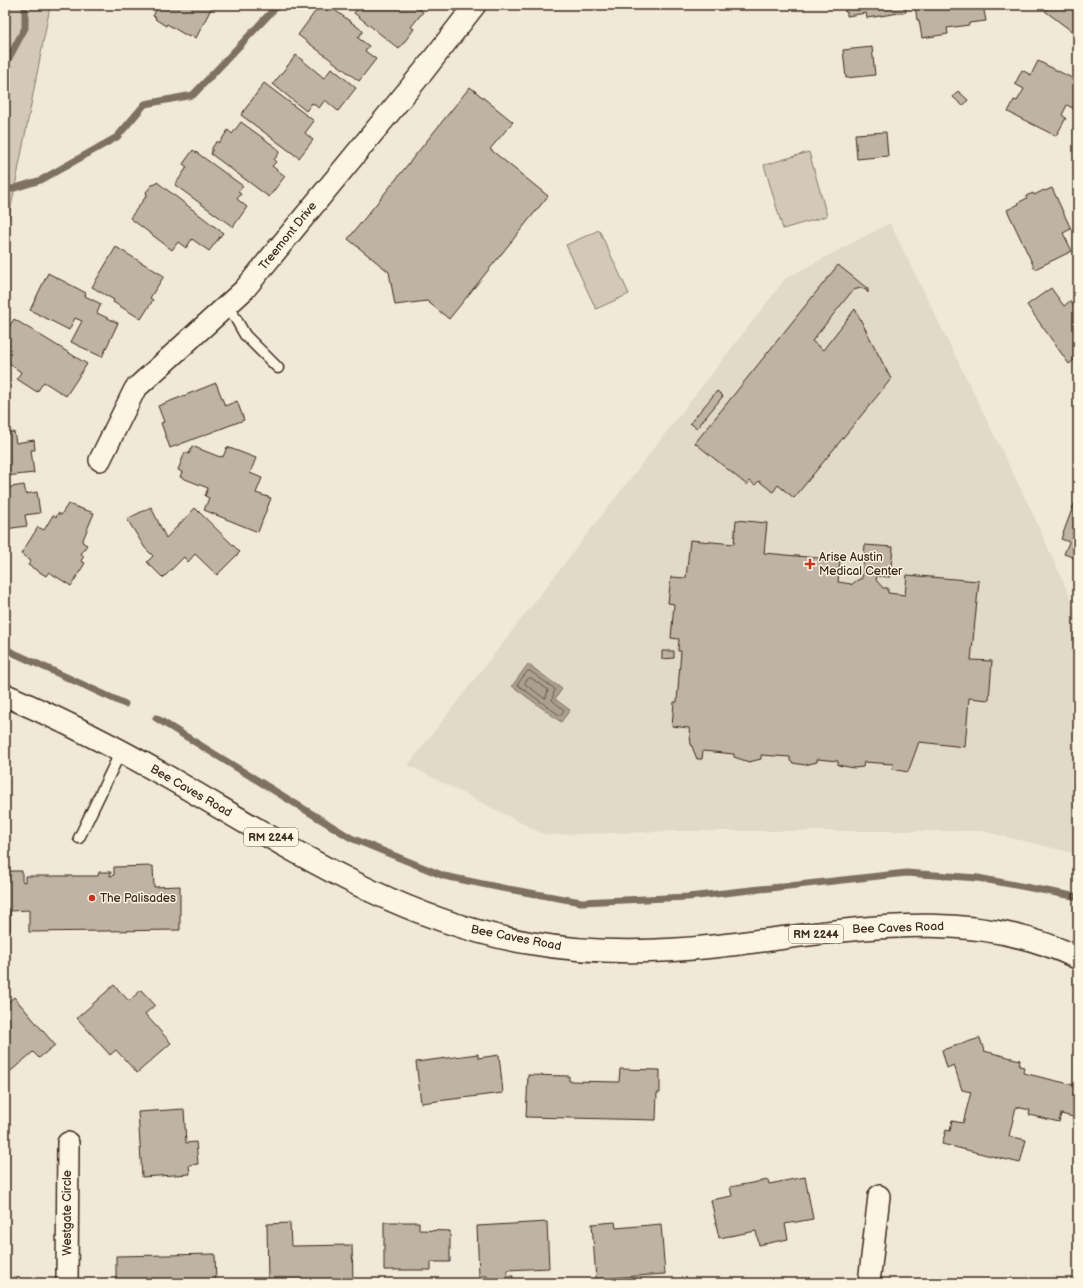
<svg xmlns="http://www.w3.org/2000/svg" width="1083" height="1288" font-family="'Balsamiq Sans',sans-serif">
<style>
.built{fill:#e1d9c9}
.green{fill:#d2c9ba;stroke:#867a6c}
.water{fill:#aaa091;stroke:#7e7163}
.lines{fill:none;stroke-linecap:round;stroke-linejoin:round}
.shore{stroke:#67594c;stroke-width:1}
.stream{stroke:#7e7163;stroke-width:7}
.building{fill:#beb3a4;stroke:#3b2a1e}
.lane-casing{stroke:#3b2a1e;stroke-width:13}
.street-casing{stroke:#3b2a1e;stroke-width:24}
.primary-casing{stroke:#3b2a1e;stroke-width:25}
.lane{stroke:#fcf5e5;stroke-width:10}
.street{stroke:#fcf5e5;stroke-width:21}
.primary{stroke:#fcf5e5;stroke-width:22}
.poi-dot{fill:#c8321e;stroke:#fcf5e5;stroke-width:1.5}
.labels{text-anchor:middle;dominant-baseline:central;stroke-width:3;stroke-linejoin:round;paint-order:stroke}
.shield{fill:#fcf5e5;stroke:#75675a;stroke-width:1}
.shield-label{font-size:11px;font-weight:bold;fill:#3b2a1e}
.street-label{font-size:12px;fill:#3b2a1e;stroke:#fcf5e5}
.poi-label{font-size:12px;fill:#3b2a1e;stroke:#fcf5e5;text-anchor:start}
</style>
<rect width="100%" height="100%" fill="#f0e9d9"/>
<filter id="ink" filterUnits="userSpaceOnUse"><feTurbulence type="fractalNoise" baseFrequency=".025" numOctaves="2"/><feDisplacementMap in="SourceGraphic" scale="8" xChannelSelector="R" yChannelSelector="G"/><feConvolveMatrix kernelMatrix="1 2 1 2 8 2 1 2 1" color-interpolation-filters="sRGB"/></filter>
<g filter="url(#ink)">
<path class="built" d="M890 223 1032 512 1078 615V854L981 831H677L545 835 408 765 786 278Z"/>
<path class="green" d="M5 5H49V12L5 238Z
M809 152 827 216 783 229 764 165Z
M599 230 629 294 596 309 566 245Z"/>
<path class="water" d="M528 664 562 689 555 699 570 710 561 722 512 686Z"/>
<g class="lines">
<path class="shore" d="M528 671H530L555 689 552 700 564 710 561 715H559L519 686 518 684Z
M529 678H531L548 690 546 698H544L526 685 525 683Z"/>
<path class="stream" d="M5 65 25 28V5
M5 191 41 180 117 137 145 104 193 95 278 5
M5 649 125 704
M156 718 351 838 444 876 502 888 581 902 688 897 906 873 978 878 1078 897"/>
</g>
<path class="building" d="M159 5H213L196 38 190 35 189 37 167 24 166 26 155 19 156 17 153 16Z
M320 5H328L363 31 358 38 369 46 365 51 376 59 359 81 298 35Z
M360 5H414L423 12 411 27 414 29 399 49 354 13Z
M844 5H905L906 12 867 18 866 13 847 16V12H845Z
M915 5H983L986 21 969 23V25L947 28 948 34 922 38 919 20H917Z
M1050 5H1078V36L1045 11Z
M872 47 875 75 846 78 843 50Z
M296 55 324 78 332 68 356 88 338 111 325 100 319 108 312 103 306 111 273 84Z
M1038 61 1078 81V111L1067 105 1062 115 1066 118 1056 136 1008 112 1014 100 1017 101 1024 89 1015 84 1022 70 1031 75Z
M264 83 314 121 305 133 313 140 299 158 241 115Z
M470 87 513 122 490 149 548 196 449 319 427 301 395 305 389 272 348 239Z
M958 91 968 100 963 106 953 97Z
M241 122 278 149 279 153 274 160 276 162 272 166 285 176 269 197 211 154 212 151V148L216 142H220L228 130 232 134Z
M886 132 888 156 857 159 855 134Z
M193 150 243 186 238 192 241 194 237 199 247 207 233 227 175 185 187 167 183 164Z
M157 182 223 233 209 251 192 239 186 248 178 242 172 250 130 218 147 195 146 192 152 185 156 184Z
M1052 188 1071 229 1063 233 1072 251 1035 269 1007 210 1019 204 1018 203 1027 198 1026 196 1033 193 1034 195 1044 190 1045 191Z
M116 247 164 276 150 298 153 300 141 319 113 302 114 300 92 287Z
M838 265 868 289V293L866 290 861 288 853 290 812 341 823 350 855 309 891 379 794 498 778 485 773 492 759 481 755 485 750 481 747 485 695 443Z
M48 273 86 293 85 296 101 304 97 313 118 323 102 357 71 342 82 321 75 318 69 330 30 310Z
M1051 288 1064 306 1070 301 1078 313V357L1069 364 1027 305Z
M14 319 87 364 66 396 44 382 37 392 17 379 21 372 5 361V333Z
M216 383 225 406 237 401 244 420 170 448 161 423 164 422 158 406Z
M717 391 723 396 697 428 690 423Z
M14 432 16 443 34 440 35 450H31L34 473 6 476 7 482H5V433Z
M192 446 220 457 221 456 223 457 227 447 256 458 250 473 262 478 256 493 271 498 258 532 204 510 209 498 205 496 208 488 180 477 182 472 178 470 185 452 189 454Z
M24 485 26 494 37 492 40 513 25 515 27 526 5 529V488Z
M68 504 94 513 82 542 87 545 81 554 84 556 81 561 85 563 71 586 49 572 46 576 28 565 31 561 21 554 38 527 44 530 53 515 56 517 58 513 61 515Z
M1074 504 1078 505V559L1064 554 1069 542 1061 539Z
M151 507 166 538 195 508 240 552 217 575 195 554 188 562 184 557 163 578 147 562 153 556 145 548 127 519Z
M736 520 767 523 764 553 840 560 838 582 851 584V585L856 581 862 578 865 545 893 547 890 577 877 576 876 580 883 588H888V593L905 595 907 575 979 581 971 660 992 661 989 700 969 698 965 747 919 742 908 772 892 769 893 764 864 762 863 767 854 768 838 765V761L817 759V762L805 765 793 763 790 761V757L761 755V759L749 762 734 757V754L703 751 702 759H697L691 744 689 728 672 726 674 702H677L681 651H678L679 639 671 638 674 604 668 603 671 577 686 578 690 540 734 544Z
M662 651H674V658L662 659Z
M153 866 154 887 180 886V930L29 932V910L10 911V931H5V882H8V871H22V881L25 882V876H98L99 872H111L110 876 114 875V867Z
M114 985 129 1001 141 990 155 1005 145 1014 171 1043 137 1073 116 1050 110 1055 77 1018Z
M14 997 55 1045 39 1058 33 1052 5 1076V1005Z
M980 1038 984 1051 1020 1060 1019 1066 1024 1067 1023 1073 1078 1086V1097L1073 1117 1061 1114 1059 1122 1029 1115 1030 1110 1016 1107 1009 1136 1026 1140 1020 1163 942 1144 946 1130 950 1131 952 1121 963 1123 971 1092 962 1090 954 1065 947 1068 942 1050Z
M478 1054V1058L499 1055 503 1093 421 1103 416 1062Z
M620 1069 660 1070V1093H657L656 1120 526 1117 528 1075 569 1076V1081L619 1082Z
M184 1109 186 1143 196 1142 198 1164 189 1165 190 1174 142 1177 138 1112Z
M805 1177 813 1219 785 1224 788 1239 759 1245 756 1231 719 1238 711 1200 732 1196 730 1187 768 1180 769 1184Z
M384 1222H419V1230L450 1231V1262H431V1270H384Z
M547 1222 549 1268 507 1270V1276H513V1283H488L487 1276H479L477 1226Z
M615 1222 616 1228 661 1224 665 1274 596 1279 592 1224Z
M290 1223 291 1246 352 1245 353 1279 300 1280V1283H268L267 1224Z
M215 1254 216 1283H116V1256Z"/>
<g class="lines">
<g class="lane-casing">
<path id="lane" d="M228 305 245 335 278 368
M79 838 121 751"/>
</g>
<g class="street-casing">
<path id="street" d="M100 460 135 389 244 290 423 72 475 5
M67 1283 68 1143
M869 1283 879 1196"/>
</g>
<g class="primary-casing">
<path id="primary" d="M5 695C63 720 119 749 173 780 287 846 398 921 530 943 592 954 656 953 718 946 837 933 966 902 1078 958"/>
</g>
<use href="#lane" class="lane"/>
<use href="#street" class="street"/>
<use href="#primary" class="primary"/>
</g>
</g>
<g class="poi-dot">
<path d="M808 558h4v4h4v4h-4v4h-4v-4h-4v-4h4z"/>
<circle cx="92" cy="898" r="4"/>
</g>
<g class="labels">
<g class="shield">
<rect x="244" y="828" width="54" height="18" rx="3"/>
<rect x="789" y="925" width="54" height="18" rx="3"/>
</g>
<g class="shield-label">
<text x="271" y="837">RM 2244</text>
<text x="816" y="934">RM 2244</text>
</g>
<g class="street-label">
<text transform="translate(288 236) rotate(-51)">Treemont Drive</text>
<text transform="translate(191 791) rotate(30)">Bee Caves Road</text>
<text transform="translate(898 928) rotate(-2)">Bee Caves Road</text>
<text transform="translate(516 938) rotate(11)">Bee Caves Road</text>
<text transform="translate(67 1213) rotate(-90)">Westgate Circle</text>
</g>
<g class="poi-label">
<text x="819" y="557">Arise Austin<tspan x="819" dy="14">Medical Center</tspan></text>
<text x="100" y="898">The Palisades</text>
</g>
</g>
<rect width="1083" height="1288" fill="none" stroke="#fcf5e5" stroke-width="20"/>
<rect x="10" y="10" width="1063" height="1268" fill="none" stroke="#3b2a1e" stroke-width="1.5" filter="url(#ink)"/>
</svg>
